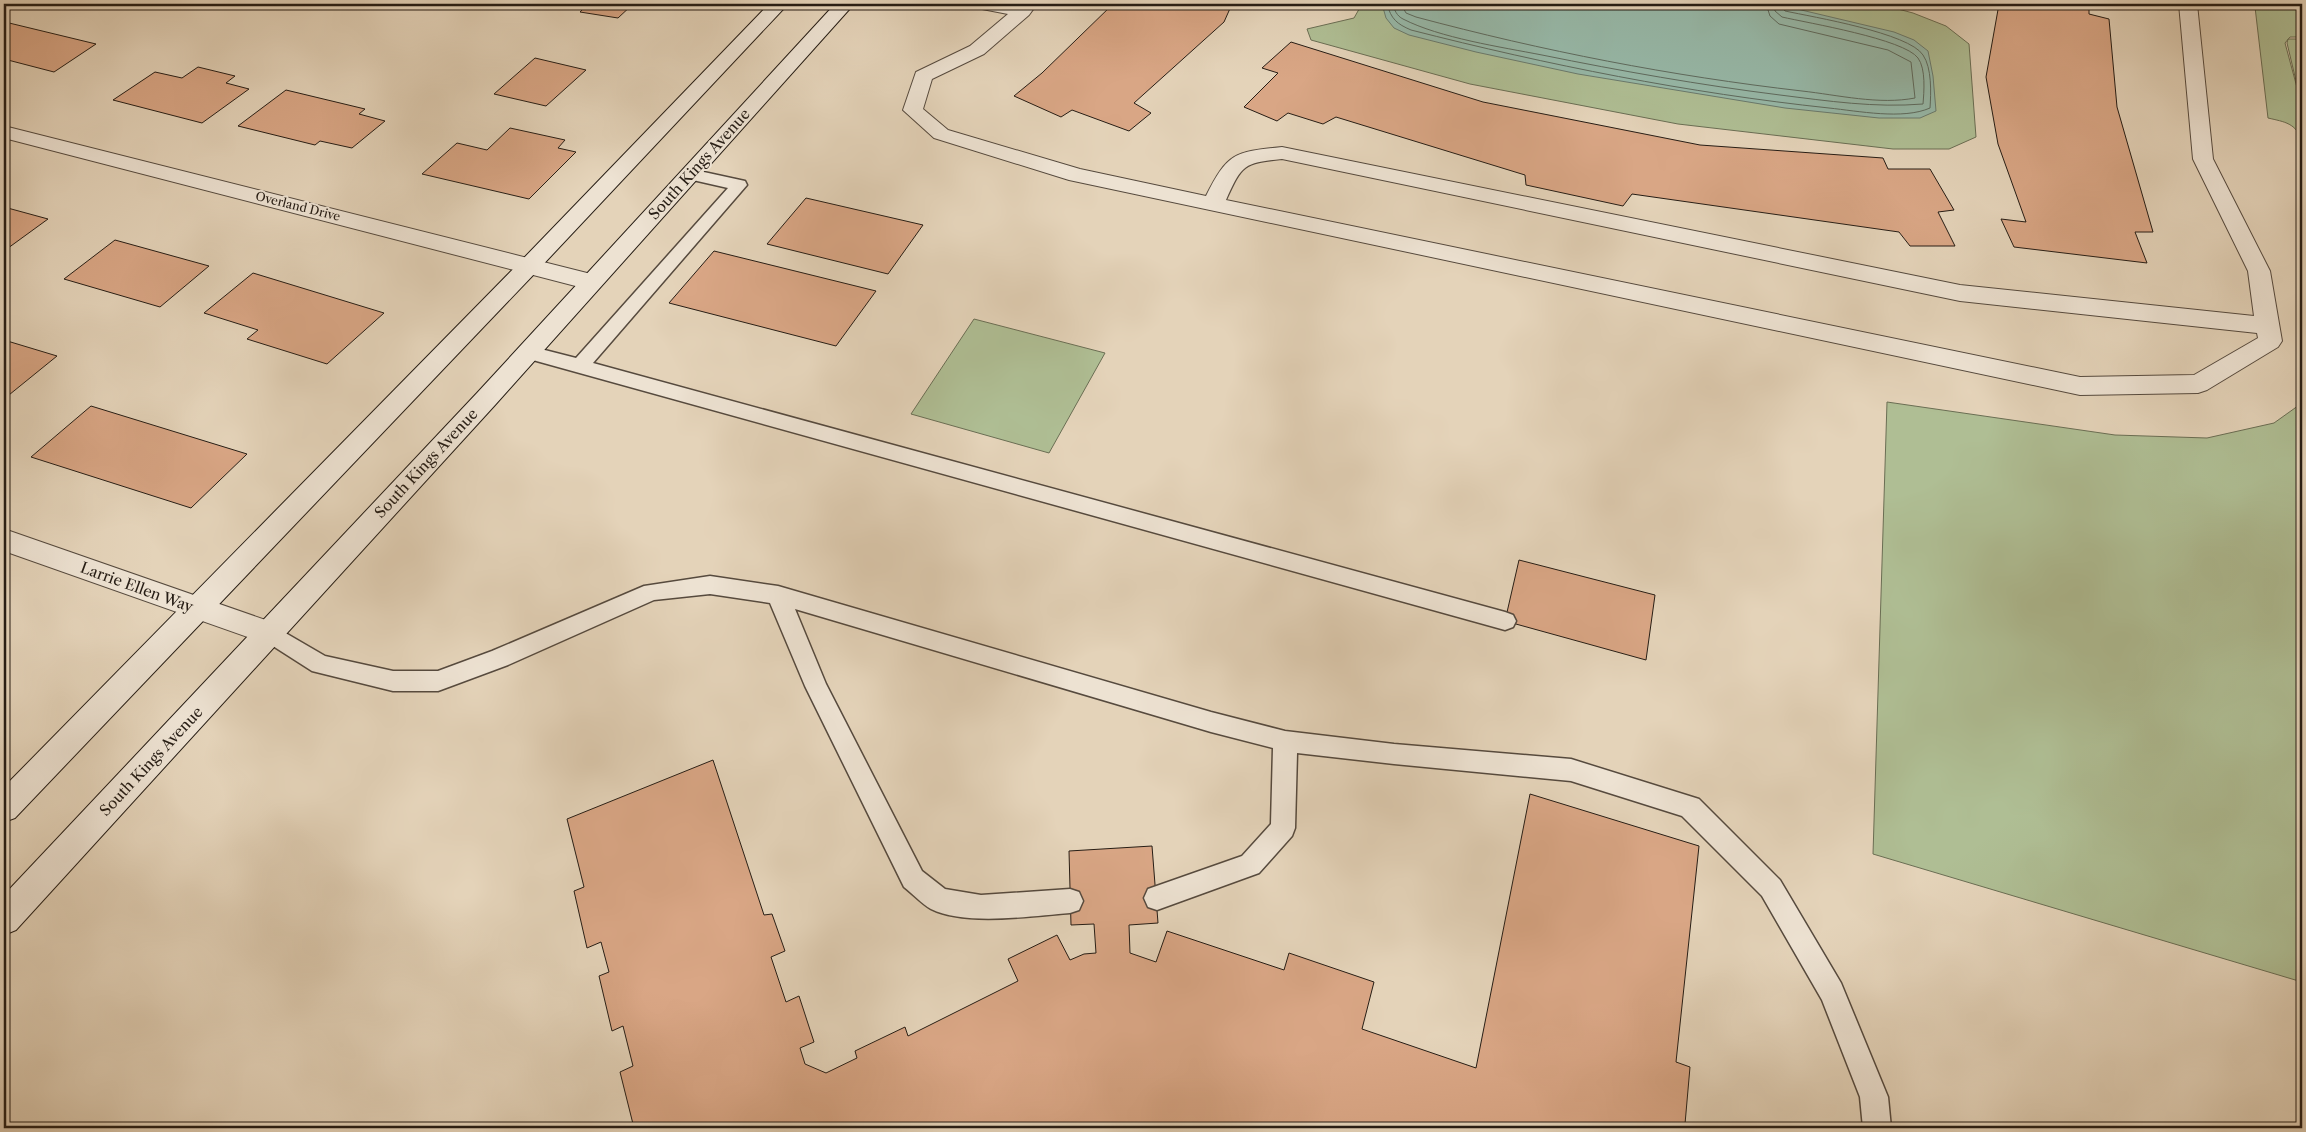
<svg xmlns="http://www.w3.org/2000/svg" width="2306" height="1132" font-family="'Libre Caslon Text',serif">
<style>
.green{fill:#afbe94;stroke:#6a6e54}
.water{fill:#97b9a9;stroke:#6a7b6e}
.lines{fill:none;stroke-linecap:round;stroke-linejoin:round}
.shore{stroke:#5e6b5f;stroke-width:1}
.building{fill:#d9a685;stroke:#261d15}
.service-casing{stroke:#564a3e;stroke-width:3}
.minor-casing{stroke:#564a3e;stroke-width:2}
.secondary-casing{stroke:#261d15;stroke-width:2}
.service{fill:#ede2d2;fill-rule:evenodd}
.minor{fill:#ede2d2;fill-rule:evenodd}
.secondary{fill:#ede2d2;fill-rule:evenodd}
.labels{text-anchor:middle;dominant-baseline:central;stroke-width:4;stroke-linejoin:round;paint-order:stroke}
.far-street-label{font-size:12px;fill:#261d15;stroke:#ede2d2}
.street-label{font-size:15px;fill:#261d15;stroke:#ede2d2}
</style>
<rect width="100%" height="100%" fill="#e4d3b9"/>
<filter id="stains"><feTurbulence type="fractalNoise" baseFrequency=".004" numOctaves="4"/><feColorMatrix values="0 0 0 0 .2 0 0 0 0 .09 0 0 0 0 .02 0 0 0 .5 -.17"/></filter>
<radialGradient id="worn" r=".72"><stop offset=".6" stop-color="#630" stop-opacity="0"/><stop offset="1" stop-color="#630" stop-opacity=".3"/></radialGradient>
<path class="green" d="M1362 4H1879L1913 13 1946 26 1969 44 1976 137 1949 149H1893L1678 124 1470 84 1311 40 1307 29 1354 18Z
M2251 4H2302V37H2290L2285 43 2302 106 2287 43 2288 39H2302V141C2296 123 2285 122 2268 118L2255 7Z
M974 319 1105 353 1049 453 911 414Z
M1887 402 2115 435 2207 438 2274 423 2302 403V982L1873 854Z"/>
<path class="water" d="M1382 4H1776L1894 32 1914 40 1928 51 1933 76 1936 111 1920 118H1879L1785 108 1578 74 1476 52 1409 35 1394 28 1386 18Z"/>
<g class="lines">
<path class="shore" d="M1387 4C1391 19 1397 24 1411 30 1548 65 1688 93 1829 108 1858 111 1903 120 1930 108 1931 93 1932 68 1923 55 1909 33 1813 17 1785 11L1780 4
M1393 4C1394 10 1397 16 1403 19 1440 38 1501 47 1542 55 1621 71 1700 85 1780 95 1828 101 1875 108 1923 104 1924 92 1926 69 1918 58 1904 39 1808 23 1782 17L1775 11 1774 4
M1401 4 1406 13 1416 17C1543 51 1671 76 1802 91 1838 95 1879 105 1915 98L1911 62 1888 50 1779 24 1770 16 1766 4"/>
</g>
<path class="building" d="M588 4H633L618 18 580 12Z
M1113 4H1232L1224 22 1134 103 1151 113 1129 131 1072 110 1061 117 1014 96 1042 73Z
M1999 4H2089V14L2109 19 2117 107 2153 232H2135L2147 263 2014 247 2001 219 2026 222 1998 144 1986 77Z
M5 22 96 44 54 72 4 59Z
M1291 42 1483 102 1700 145 1883 158 1888 169H1930L1954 210 1938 212 1955 246H1910L1899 232 1632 194 1623 206 1526 185 1525 175 1336 117 1323 124 1288 113 1277 121 1244 107 1278 73 1262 68Z
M535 58 586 70 546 106 494 94Z
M198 67 235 76 226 83 249 89 202 123 113 100 155 72 182 78Z
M286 90 365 109 359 114 385 121 352 148 320 141 315 145 238 126Z
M510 128 565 140 558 148 576 152 529 199 422 174 457 143 487 150Z
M806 198 923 225 888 274 767 244Z
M4 207 48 219 4 251Z
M115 240 209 266 160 307 64 279Z
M714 251 876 291 836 346 669 303Z
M253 273 384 313 327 364 247 339 258 330 204 313Z
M4 340 57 356 4 399Z
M91 406 247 454 191 508 31 457Z
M1519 560 1655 595 1646 660 1505 621Z
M713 760 764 915 772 914 785 951 771 957 786 1002 799 996 814 1042 800 1048 805 1064 826 1073 857 1058 855 1051 905 1027 908 1036 1018 981 1008 959 1057 935 1070 960 1084 954 1096 953 1094 924 1071 925 1069 851 1152 846 1158 923 1129 925 1130 953 1156 962 1167 931 1284 970 1289 953 1374 982 1362 1029 1476 1068 1530 794 1699 846 1676 1062 1690 1067 1685 1124 1698 1128H634L620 1072 633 1066 623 1026 612 1031 599 976 609 972 601 942 587 948 574 891 584 887 567 819Z"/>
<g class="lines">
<g class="service-casing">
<path id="service" d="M690 169 745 181 747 185 593 363 1505 612 1513 615 1516 621 1513 627 1505 630 522 357 520 352 522 347 529 346 576 358 728 188 684 178 682 174 684 170Z
M710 576 778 586 1211 712 1285 731 1394 744 1571 759 1699 799 1780 880 1841 983 1888 1097 1891 1128H1863L1860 1097 1822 1000 1762 896 1682 816 1571 781 1394 764 1297 753 1295 828 1292 836 1259 873 1157 910 1148 907 1144 898 1148 889 1242 856 1271 824 1273 748 1211 732 795 609 826 684 922 871 945 889 981 895 1070 889 1079 892 1083 901 1079 910 1070 913C1033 916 964 926 931 909 922 904 913 894 904 887L805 686 770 603 710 594 654 600 508 665 438 691H393L320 673 312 671 262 639 259 633 262 627 270 624 325 656 393 671H438L492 651 644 586Z"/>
</g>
<g class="minor-casing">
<path id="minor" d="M975 4H1037L1029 15 984 54 932 79 923 109 948 130 1080 169 1206 196C1228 152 1235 152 1282 147L1960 285 2254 316 2248 271 2193 159 2179 4H2197L2213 159 2270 271 2282 341 2278 347 2207 390 2198 393 2080 395 1069 180 934 138 903 110 916 72 970 46 1008 14 977 8ZM1282 159 1960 301 2257 333 2258 338 2194 375 2080 377 1226 200C1242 165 1243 163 1282 159Z
M4 126 591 274 599 277 602 282 599 287 591 290 4 138Z
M4 529 280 625 284 633 280 641 270 645 4 551Z"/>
</g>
<g class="secondary-casing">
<path id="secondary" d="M769 4H788L537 271 15 818 4 822V787L521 261Z
M835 4H854L495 405 16 930 4 935V895L477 393Z"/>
</g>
<use href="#service" class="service"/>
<use href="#minor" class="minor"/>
<use href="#secondary" class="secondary"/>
</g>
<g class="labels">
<g class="far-street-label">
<text transform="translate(298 206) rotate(14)">Overland Drive</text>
</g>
<g class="street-label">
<text transform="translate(699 164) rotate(-48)">South Kings Avenue</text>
<text transform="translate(426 463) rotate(-47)">South Kings Avenue</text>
<text transform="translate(137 587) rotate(20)">Larrie Ellen Way</text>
<text transform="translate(151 761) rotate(-47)">South Kings Avenue</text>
</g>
</g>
<rect width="2306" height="1132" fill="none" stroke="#e4d3b9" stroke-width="20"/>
<rect x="5" y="5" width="2296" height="1122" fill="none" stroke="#261d15" stroke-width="2.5"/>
<rect x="10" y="10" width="2286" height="1112" fill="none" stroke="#261d15"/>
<rect width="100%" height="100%" filter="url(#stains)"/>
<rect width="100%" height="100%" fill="url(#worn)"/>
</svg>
